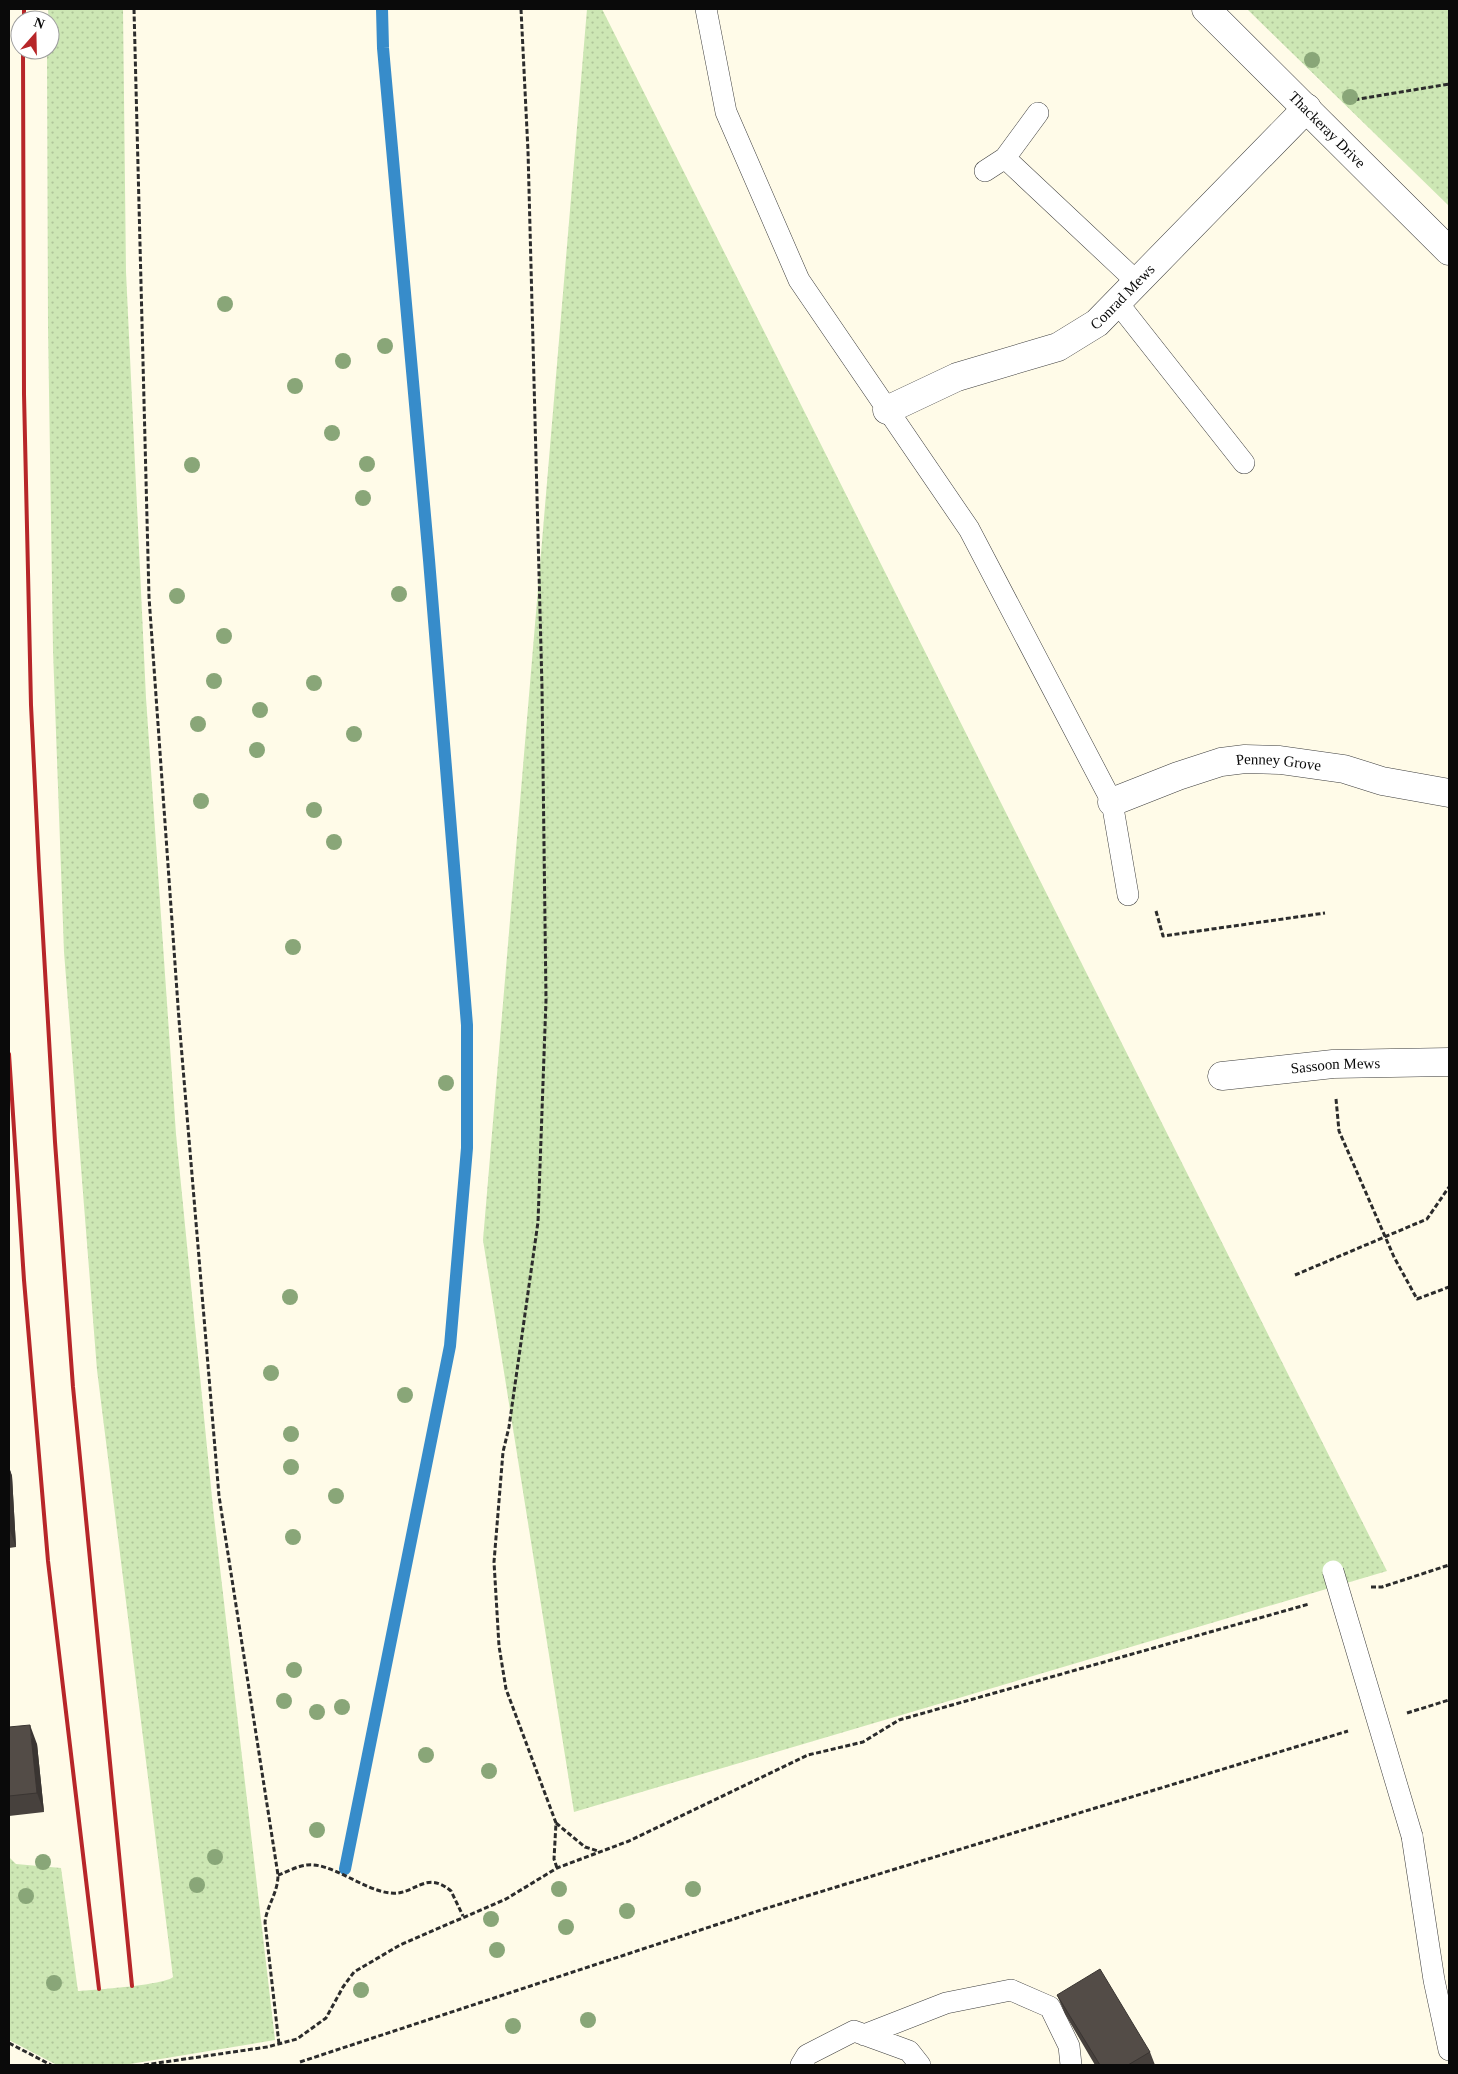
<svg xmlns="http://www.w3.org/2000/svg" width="1458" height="2074" font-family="'Times New Roman',serif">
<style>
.grass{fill:url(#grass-dots)}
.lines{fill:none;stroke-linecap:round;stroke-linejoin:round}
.stream{stroke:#378cca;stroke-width:12}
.lane-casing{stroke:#3d3d3d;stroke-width:22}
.street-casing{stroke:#3d3d3d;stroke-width:29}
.path{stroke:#2c2c2c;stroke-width:3;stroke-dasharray:5 2.5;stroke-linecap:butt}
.lane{stroke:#fff;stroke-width:21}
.street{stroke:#fff;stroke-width:28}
.rail{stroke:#b72629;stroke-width:4}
.lane-bridge-casing{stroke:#3d3d3d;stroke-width:22;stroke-linecap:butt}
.lane-bridge{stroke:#fff;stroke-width:21}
.tree{fill:#89a678}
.wall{fill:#47413d}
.shaded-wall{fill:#3a3532}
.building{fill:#534c47;stroke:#3a3532}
.labels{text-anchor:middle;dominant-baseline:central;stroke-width:5;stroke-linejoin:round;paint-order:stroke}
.street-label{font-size:15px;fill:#0a0a0a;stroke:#fff}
</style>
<defs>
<pattern id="grass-dots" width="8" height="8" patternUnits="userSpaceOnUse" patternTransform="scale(1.25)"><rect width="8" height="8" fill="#cde7b4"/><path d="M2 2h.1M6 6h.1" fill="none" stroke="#afc599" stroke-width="1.8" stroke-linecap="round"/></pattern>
</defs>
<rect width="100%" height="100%" fill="#fffbe8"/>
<path class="grass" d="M48 9H123L126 272 146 698 176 1134 213 1508 275 2040 124 2065H57L9 2040V1857L16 1864 61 1868 78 1991C93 1990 165 1985 173 1977L97 1370 64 952 53 650 48 326 47 50H50Z
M587 9H602L1387 1571 574 1812 483 1240Z
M1247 9H1449V206Z"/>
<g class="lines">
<path class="stream" d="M345 1869 450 1346 467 1148V1025L429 560 383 48 382 9"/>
<g class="lane-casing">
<path id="lane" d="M706 9 726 112 799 280 969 529 1112 802 1128 895
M1005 158 1136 281
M985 171 1005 158 1038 113
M1117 302 1244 463
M1412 1836 1434 1980 1449 2050
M864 2035 946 2003 1011 1990 1050 2007 1069 2046 1071 2065
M801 2065 807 2055 854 2031 909 2051 920 2065"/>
</g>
<g class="street-casing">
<g id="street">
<path id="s1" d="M1206 9 1449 251"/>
<path id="s2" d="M887 410 957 377 1058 347 1097 323 1307 108"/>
<path id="s3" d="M1112 802 1178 776 1221 762 1245 759 1280 760 1344 769 1382 781 1449 793"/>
<path id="s4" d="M1222 1076 1333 1064 1449 1062"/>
</g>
</g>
<path class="path" d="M134 9 149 597 179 1020 219 1496 278 1875C278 1893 267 1905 265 1922L279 2044
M521 9 528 151 542 688 546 1000 538 1222 509 1427 503 1452 494 1562 499 1646 506 1689 556 1823 554 1859 557 1868
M1347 101 1449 84
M1156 911 1163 936 1325 913
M1336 1099 1339 1131 1394 1257 1417 1299 1449 1287
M1295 1275 1427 1219 1449 1187
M1371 1587H1382L1449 1565
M1407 1713 1449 1700
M556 1823 585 1847 598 1851
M278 1875C287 1872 297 1866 307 1865 331 1862 363 1890 390 1893 415 1896 425 1869 451 1891L463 1916
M9 2043 51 2065
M300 2062 764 1909 1348 1731
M144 2065 267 2047 297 2039 326 2018 343 1987 354 1972 400 1945 506 1899 557 1868 629 1841 808 1755 863 1742 899 1720 1309 1604"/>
<use href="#lane" class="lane"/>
<use href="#street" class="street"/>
<path class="rail" d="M24 20V9
M23 50 24 394 31 705 39 868 55 1142 73 1387 132 1986
M9 1054 24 1280 48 1561 99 1989"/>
<g class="lane-bridge-casing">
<path id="lane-bridge" d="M1333 1571 1412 1836"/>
</g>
<use href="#lane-bridge" class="lane-bridge"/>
</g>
<g class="tree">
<circle cx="1312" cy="60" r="8"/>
<circle cx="1350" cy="97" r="8"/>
<circle cx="225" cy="304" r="8"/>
<circle cx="385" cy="346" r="8"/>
<circle cx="343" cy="361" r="8"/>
<circle cx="295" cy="386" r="8"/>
<circle cx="332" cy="433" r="8"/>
<circle cx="367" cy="464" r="8"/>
<circle cx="192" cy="465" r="8"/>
<circle cx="363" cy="498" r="8"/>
<circle cx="399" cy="594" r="8"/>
<circle cx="177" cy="596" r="8"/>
<circle cx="224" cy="636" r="8"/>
<circle cx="214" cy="681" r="8"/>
<circle cx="314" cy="683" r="8"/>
<circle cx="260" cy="710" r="8"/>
<circle cx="198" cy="724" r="8"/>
<circle cx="354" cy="734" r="8"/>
<circle cx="257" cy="750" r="8"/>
<circle cx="201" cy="801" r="8"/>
<circle cx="314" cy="810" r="8"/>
<circle cx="334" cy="842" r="8"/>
<circle cx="293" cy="947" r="8"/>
<circle cx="446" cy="1083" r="8"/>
<circle cx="290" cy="1297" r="8"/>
<circle cx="271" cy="1373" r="8"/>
<circle cx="405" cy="1395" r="8"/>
<circle cx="291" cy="1434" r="8"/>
<circle cx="291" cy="1467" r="8"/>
<circle cx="336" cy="1496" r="8"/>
<circle cx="293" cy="1537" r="8"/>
<circle cx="294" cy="1670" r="8"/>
<circle cx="284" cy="1701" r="8"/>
<circle cx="342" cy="1707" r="8"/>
<circle cx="317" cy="1712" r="8"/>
<circle cx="426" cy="1755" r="8"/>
<circle cx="489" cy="1771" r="8"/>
<circle cx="317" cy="1830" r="8"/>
<circle cx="215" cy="1857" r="8"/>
<circle cx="43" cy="1862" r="8"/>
<circle cx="197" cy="1885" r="8"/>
<circle cx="559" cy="1889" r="8"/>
<circle cx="693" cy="1889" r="8"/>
<circle cx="26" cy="1896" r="8"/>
<circle cx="627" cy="1911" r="8"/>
<circle cx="491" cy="1919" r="8"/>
<circle cx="566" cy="1927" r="8"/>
<circle cx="497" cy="1950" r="8"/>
<circle cx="54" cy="1983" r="8"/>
<circle cx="361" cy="1990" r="8"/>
<circle cx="588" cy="2020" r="8"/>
<circle cx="513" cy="2026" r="8"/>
</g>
<path class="wall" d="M9 1467 12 1476 16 1547 9 1548Z
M9 1727 37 1744 44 1812 9 1816Z
M1057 1995 1150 2052 1155 2065H1095L1065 2014Z"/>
<path class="shaded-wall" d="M9 1467 12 1476 16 1547 9 1528Z
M30 1725 37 1744 44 1812 37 1793Z"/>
<path class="building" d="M30 1725 37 1793 9 1796V1727Z
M1100 1969 1150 2052 1128 2065H1100L1057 1995Z"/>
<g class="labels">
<g class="street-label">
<text stroke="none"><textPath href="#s1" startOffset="171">Thackeray Drive</textPath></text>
<text stroke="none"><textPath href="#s2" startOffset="265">Conrad Mews</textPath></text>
<text stroke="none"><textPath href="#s3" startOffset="174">Penney Grove</textPath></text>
<text stroke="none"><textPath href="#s4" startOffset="114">Sassoon Mews</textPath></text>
</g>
</g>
<rect width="1458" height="2074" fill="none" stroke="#0a0a0a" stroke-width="20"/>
<g transform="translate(35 35) rotate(20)"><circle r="24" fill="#ffffff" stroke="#9d9d9d"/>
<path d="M0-4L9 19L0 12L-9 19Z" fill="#b72629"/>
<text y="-8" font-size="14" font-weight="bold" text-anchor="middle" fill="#0a0a0a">N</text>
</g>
</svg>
